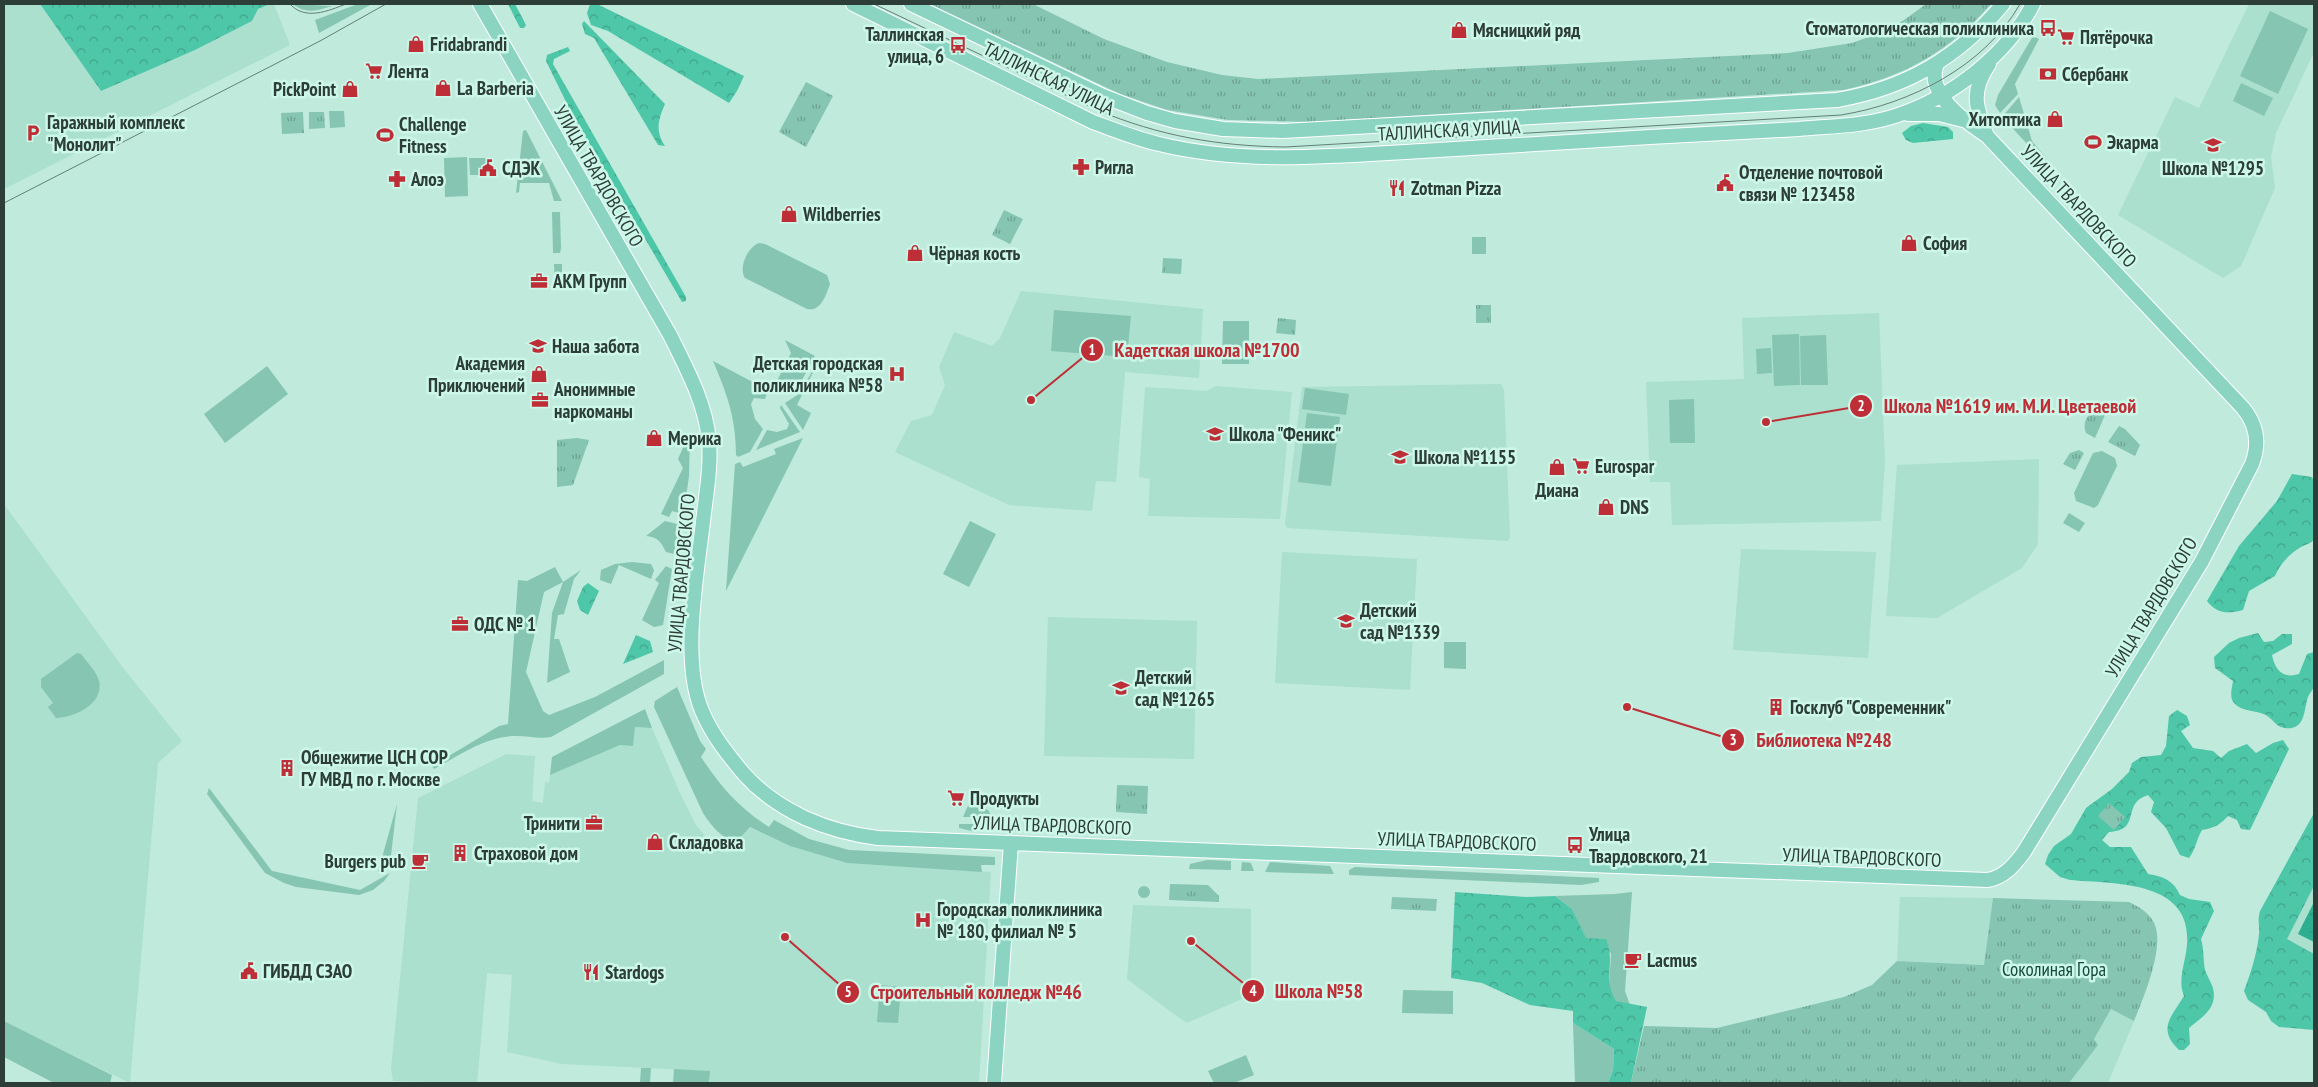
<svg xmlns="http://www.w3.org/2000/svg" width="2318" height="1087" font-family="'PT Sans Narrow',sans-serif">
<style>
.built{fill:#abdfce}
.grass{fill:#85c5b1}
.forest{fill:url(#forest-crowns)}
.park{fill:url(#park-tufts)}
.water{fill:url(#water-ripples)}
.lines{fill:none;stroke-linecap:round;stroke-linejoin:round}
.major-casing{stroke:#fff;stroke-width:16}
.major{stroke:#8cd4c2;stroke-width:14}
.tram{stroke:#647f76;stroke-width:1}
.labels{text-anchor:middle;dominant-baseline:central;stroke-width:5;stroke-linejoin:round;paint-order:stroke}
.poi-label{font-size:19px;font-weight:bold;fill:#2d3e38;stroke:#ccf7e9;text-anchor:start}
.street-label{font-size:19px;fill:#2d3e38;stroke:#ccf7e9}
.park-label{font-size:19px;fill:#164a3d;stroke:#ccf7e9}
.leader{fill:none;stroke:#be2e36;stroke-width:2}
.callout-dot{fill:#be2e36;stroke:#ccf7e9;stroke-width:2}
.mark-label{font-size:15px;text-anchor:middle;font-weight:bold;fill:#fff}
.callout-label{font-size:20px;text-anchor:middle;font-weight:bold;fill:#be2e36;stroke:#ccf7e9;stroke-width:5;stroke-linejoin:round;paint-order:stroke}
</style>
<defs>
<pattern id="forest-crowns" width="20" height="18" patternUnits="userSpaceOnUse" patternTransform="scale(1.25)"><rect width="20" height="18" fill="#4ec7a8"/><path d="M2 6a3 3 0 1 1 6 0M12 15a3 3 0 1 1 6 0" fill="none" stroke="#41a38a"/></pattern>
<pattern id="park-tufts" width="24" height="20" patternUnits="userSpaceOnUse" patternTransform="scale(1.25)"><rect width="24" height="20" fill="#85c5b1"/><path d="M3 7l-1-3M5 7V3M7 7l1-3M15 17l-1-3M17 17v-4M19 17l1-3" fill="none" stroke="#6da191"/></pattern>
<pattern id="water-ripples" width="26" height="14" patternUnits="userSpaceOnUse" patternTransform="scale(1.25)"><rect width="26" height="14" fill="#2dae90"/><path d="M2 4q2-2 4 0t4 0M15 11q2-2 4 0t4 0" fill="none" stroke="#278f77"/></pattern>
</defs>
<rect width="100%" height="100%" fill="#bfeadc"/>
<path class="built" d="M4 4H40L101 91 195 50 252 21 258 9 270 4H274L290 45 4 189V62L6 60 4 57Z
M2249 4H2314V52L2276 133 2271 157 2275 188 2241 266 2223 278 2118 215 2175 97 2199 108Z
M1021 291 1203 309 1199 378 1125 372 1116 482 1096 481 1092 511 1009 505 895 452 911 421 932 415 945 385 939 367 954 332 992 346 1000 338Z
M1879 313 1885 462 1881 521 1672 525 1670 482H1650L1646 382 1744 379 1742 318Z
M1501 384 1504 390 1510 537 1508 541 1287 528 1285 524 1302 387Z
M1216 386 1292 392 1280 519 1148 516 1150 479 1139 477 1145 387 1207 391Z
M2039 459 2038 544 2022 568 1937 618 1886 616 1897 465Z
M4 504 124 669 182 741 158 763 130 1083 4 1021Z
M1741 549 1876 552 1868 658 1733 650Z
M1282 552 1417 559 1410 690 1275 683Z
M1048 617 1197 621 1194 759 1044 756Z
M634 727 652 728 679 791 696 825 709 841 727 853 749 827 790 846 847 863 991 872 979 1083H710L709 1071 562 1064 507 1052 512 975 487 973 477 1083 393 1081 391 1069 418 798 506 754 535 756 532 801 543 803 545 782 549 783 550 775 620 745Z
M2314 886V954L2286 940Z
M1900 897 1993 898 1985 965 1897 961Z
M1133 905 1251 909V995L1187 1023 1171 1012 1127 979Z
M2111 1008 2134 1021 2108 1083H2069L2098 1045 2094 1039Z"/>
<path class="grass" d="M293 4 332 6C317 11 305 14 293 4Z
M358 4H372L319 33 315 20Z
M2270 11 2308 29 2278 94 2240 76Z
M2033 36 2039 39 2015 84 2018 94 2000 113 1995 105 1998 95Z
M2241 83 2273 98 2264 116 2233 101Z
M2019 97 2032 141 2046 158V164L2002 117Z
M526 130 562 201H554L549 183H520L519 192 516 193 523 131Z
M467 157 468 196 445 197 444 158Z
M469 158H487L488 175H470Z
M552 212H560L561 248 560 253H553Z
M759 243 765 244 827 275 830 284C826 295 821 312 807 309L745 278C738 267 748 247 759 243Z
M554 264H562V286H555Z
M1054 310 1131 316 1127 357 1051 351Z
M1223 321H1249V364H1222Z
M1799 334 1800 385 1774 386 1772 335Z
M1826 335 1828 385H1801L1800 336Z
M785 340 815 356 797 389 790 393 776 383 791 353Z
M1771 348 1772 373 1757 374 1756 349Z
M820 358 797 405 811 413 803 430 785 403 799 394Z
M713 361 768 390 765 399 754 398 751 404 755 419 763 429 750 452 738 457 736 455C736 418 727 394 713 361Z
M267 366 288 394 225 443 204 414Z
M1305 388 1349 394 1346 415 1302 409Z
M1694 399 1695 443H1670L1669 400Z
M781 405 800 432 756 450 767 430 777 432 787 429 789 424 780 408Z
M1307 413 1340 417 1331 486 1298 482Z
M690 432 689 476 678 555 666 552C661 542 658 537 646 536L665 521 677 524 679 513 672 511 669 517 661 514 683 468 678 459Z
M803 438 726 591 735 464 740 462 743 467 776 454 774 449Z
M2102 451 2115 458 2117 466 2098 505 2094 508 2076 501 2074 493 2093 453Z
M2069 513 2085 523 2079 532 2063 523Z
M970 521 996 534 969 587 943 574Z
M632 562 651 564 654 570 651 579 619 565 611 584 600 580 601 570 615 564Z
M666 566 672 569 663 625 654 627 642 620 659 583 655 580Z
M555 567 563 582 581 570 574 579 564 614 558 615 554 639H559L570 672 547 683 552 613 563 582 544 592 526 672 543 711 549 715 595 697 664 660V674L551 737C539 739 528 736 516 736 486 736 460 755 434 769L432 766 499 726 508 724 518 580 527 581Z
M1444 642H1466V669L1444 668Z
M77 653 81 654C86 661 97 672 99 681 104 704 75 717 56 718L48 707 53 703 41 687V679Z
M677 687 700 741 706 749 701 757C720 786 739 808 769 827L774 820 809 839 849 850 995 857V865H981L982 872 847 863 790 846 750 827 735 843C720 836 712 827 703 813L654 707 655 701Z
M645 709 652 728 635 727 633 746 620 745 550 775 552 757Z
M209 788 272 871 360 890 390 873 384 881 373 890 359 895 296 887 284 883 265 873 207 794Z
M970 801 988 810 991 815 988 817H963Z
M397 804 390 864 378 872Z
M1006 823 1020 824V831H1009L1007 829Z
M959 824H976V832L959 828Z
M1207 860 1231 861V870L1189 869 1190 864Z
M1242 862 1251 863 1254 871H1241Z
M1270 862 1330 866 1334 874 1265 872Z
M1355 867 1599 878V882L1581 885 1349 875V870Z
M1632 892 1625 991 1630 1005 1616 1002 1609 989 1611 953 1586 939 1572 909 1555 896 1615 894Z
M880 985 901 987 898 1023 877 1022Z
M1403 990 1453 991V1014L1402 1013Z
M4 1021 112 1075 110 1083H54L4 1057Z
M1573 1023 1614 1049 1613 1070 1608 1083H1575Z
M1246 1055 1254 1075 1234 1083H1214L1208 1071Z
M641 1068H651L650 1083H640Z
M674 1069 710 1071 709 1083H673Z"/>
<path class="forest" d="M40 4H270L258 9 252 21 195 50 101 91Z
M508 4H515L526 25 524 28H520Z
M590 4H597L744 76 737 91 729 103 608 31 591 25 587 13Z
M584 21 665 104C658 120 655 131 665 146L658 145 594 38 585 34 582 24Z
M568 47 570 51 554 59 553 64 686 297V301L682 302 571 112 546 61 547 55Z
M1923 123 1948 127 1953 132V139L1913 143 1906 140 1902 133 1911 126Z
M2292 474 2312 477 2314 482V539C2311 544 2306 544 2301 547 2290 553 2279 565 2275 576L2249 591 2243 610C2228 614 2217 614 2207 601L2239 546 2277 501Z
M588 583 599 591 588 615 580 610 577 601 583 587Z
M2258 633 2264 642 2273 641 2282 634H2292V644L2272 655C2275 670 2283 679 2299 674L2307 654 2314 652C2314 662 2317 678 2314 687 2312 691 2308 695 2307 700 2304 713 2304 731 2284 728 2275 726 2273 719 2266 715 2256 710 2242 712 2234 703 2229 697 2232 688 2233 681L2215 668 2214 657 2229 643 2239 638Z
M636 635 650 641 653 652 623 664Z
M2177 710 2187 716 2190 725 2181 731 2193 748 2213 751 2221 758 2229 751 2247 744 2256 753 2273 743 2283 740 2289 749 2250 830 2241 829 2237 820 2228 816C2220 825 2214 828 2202 830 2196 840 2196 849 2189 858L2180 855 2166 828 2151 812 2154 802 2148 795C2120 804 2143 830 2109 832L2102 840 2110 847H2131L2148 874C2163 876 2174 881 2180 895L2189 899 2210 902 2214 911 2201 939C2204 949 2203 959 2205 970 2207 976 2211 982 2213 988 2218 1008 2202 1017 2189 1028L2190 1044 2184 1050H2179C2157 1029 2171 1017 2184 996 2177 979 2186 962 2187 944 2192 880 2115 884 2070 880L2060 877 2045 864 2048 855 2054 846 2071 834 2086 808 2112 789 2129 772 2132 763 2141 757 2161 755 2166 746 2169 716Z
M2314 813V886L2287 939 2314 954V1030L2279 1027 2271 1021 2266 1012 2248 1000 2244 991C2251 972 2257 954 2259 934 2260 925 2257 922 2260 911Z
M1455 892 1526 897 1555 896 1572 909 1586 938 1606 939C1616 964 1602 978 1616 1001L1647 1007 1631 1083H1608L1613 1070 1614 1049 1573 1023V1011L1530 1005 1482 983 1451 978Z"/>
<path class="park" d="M930 4H1033L1104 39 1167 62 1222 75 1258 79 1788 53 1852 43 1883 32 1904 20 1926 4H1991C1950 51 1904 77 1843 90L1310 122 1228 120 1167 110 1120 94Z
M806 82 833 96 806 147 779 132Z
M329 111H344L345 127 330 128Z
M303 112 304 133 282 134 281 113Z
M309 112H324L325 128 309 129Z
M1004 210 1023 219 1010 244 992 235Z
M1472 237H1486V254H1472Z
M1163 258 1182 259 1181 274 1162 273Z
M1476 305H1491V323H1476Z
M1278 318 1296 320 1295 335 1276 333Z
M2100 405 2105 415 2095 438 2086 433C2081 420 2090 413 2100 405Z
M2119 426 2125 429 2140 445 2135 456 2108 442Z
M577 438 589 440 573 485 557 487V440Z
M2079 450 2084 453 2075 470 2063 464 2070 453Z
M1117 785 1148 786 1147 814 1116 812Z
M2109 803 2125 817 2114 830 2098 816Z
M1170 884 1208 885 1219 896V902L1169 900Z
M1138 892a6 6 0 1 1 12 0a6 6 0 1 1-12 0Z
M1392 897 1437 899 1436 911 1391 909Z
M1993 898 2129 902C2139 907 2147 911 2153 921 2167 943 2143 999 2134 1021L2111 1009 2094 1039 2098 1045 2069 1083H1631L1644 1026 1717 1028 1844 997 1872 985 1897 961 1984 965Z"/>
<path class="water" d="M2314 902V942L2298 934Z"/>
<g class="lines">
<g class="major-casing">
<path id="major" d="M480 4 670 335C686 367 706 404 709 441 711 465 707 489 704 513 698 569 680 659 702 711 712 735 728 755 744 774 778 812 828 832 878 838L1987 880C2004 878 2015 864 2024 852L2202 561 2252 464C2260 443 2257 425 2243 408L1987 136C1966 122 1924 93 1937 64
M853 4 1093 122C1115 130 1137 139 1159 144 1245 165 1335 156 1422 151 1498 146 1574 141 1650 137 1700 134 1750 132 1799 129 1832 126 1867 126 1898 115 1952 97 2007 55 2033 4
M911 4 1103 96 1147 113 1175 121 1223 129 1283 131 1837 100C1906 88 1958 58 2003 4
M1908 114H1939L1963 120
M1987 136C1976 107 1970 92 1989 64
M994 1083 1011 843"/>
</g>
<use href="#major" class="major"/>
<path class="tram" d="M290 4C305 21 328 11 346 4
M874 4 1097 110C1160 136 1217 146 1285 147L1841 115C1910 104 1985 66 2020 4
M4 203 320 41 386 4"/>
</g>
<defs>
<g id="bus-bare" transform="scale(1.35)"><path d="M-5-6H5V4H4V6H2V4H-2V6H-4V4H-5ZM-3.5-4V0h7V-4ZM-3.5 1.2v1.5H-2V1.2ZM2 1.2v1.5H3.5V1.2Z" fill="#be2e36" stroke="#ccf7e9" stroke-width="2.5" paint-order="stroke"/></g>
<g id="shop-bare" transform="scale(1.35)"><path d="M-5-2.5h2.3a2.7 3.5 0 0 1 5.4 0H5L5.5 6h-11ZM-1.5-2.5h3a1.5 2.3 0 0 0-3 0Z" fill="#be2e36" stroke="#ccf7e9" stroke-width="2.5" paint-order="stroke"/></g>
<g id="supermarket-bare" transform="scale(1.35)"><path d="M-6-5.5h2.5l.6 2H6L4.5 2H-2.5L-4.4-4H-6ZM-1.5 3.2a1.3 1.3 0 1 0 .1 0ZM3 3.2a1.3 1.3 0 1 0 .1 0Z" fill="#be2e36" stroke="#ccf7e9" stroke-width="2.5" paint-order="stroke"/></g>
<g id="bank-bare" transform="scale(1.35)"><path d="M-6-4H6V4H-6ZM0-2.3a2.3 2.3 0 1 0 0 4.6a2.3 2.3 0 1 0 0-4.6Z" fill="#be2e36" stroke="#ccf7e9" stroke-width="2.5" paint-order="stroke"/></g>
<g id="parking-bare" transform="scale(1.35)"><path d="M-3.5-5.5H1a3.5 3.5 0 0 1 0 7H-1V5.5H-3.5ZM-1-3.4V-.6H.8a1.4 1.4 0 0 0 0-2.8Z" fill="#be2e36" stroke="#ccf7e9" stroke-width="2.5" paint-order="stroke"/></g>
<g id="stadium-bare" transform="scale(1.35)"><path d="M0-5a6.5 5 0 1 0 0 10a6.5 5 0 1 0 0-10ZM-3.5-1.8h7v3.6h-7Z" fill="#be2e36" stroke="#ccf7e9" stroke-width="2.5" paint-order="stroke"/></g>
<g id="school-bare" transform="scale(1.35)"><path d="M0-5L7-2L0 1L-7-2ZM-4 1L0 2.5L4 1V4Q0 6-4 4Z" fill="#be2e36" stroke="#ccf7e9" stroke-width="2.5" paint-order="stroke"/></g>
<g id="pharmacy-bare" transform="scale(1.35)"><path d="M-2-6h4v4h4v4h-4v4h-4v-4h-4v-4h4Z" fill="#be2e36" stroke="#ccf7e9" stroke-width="2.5" paint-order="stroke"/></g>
<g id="civic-bare" transform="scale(1.35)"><path d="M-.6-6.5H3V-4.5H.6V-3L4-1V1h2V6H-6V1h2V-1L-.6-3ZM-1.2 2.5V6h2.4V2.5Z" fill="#be2e36" stroke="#ccf7e9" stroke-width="2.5" paint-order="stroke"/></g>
<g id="restaurant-bare" transform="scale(1.35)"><path d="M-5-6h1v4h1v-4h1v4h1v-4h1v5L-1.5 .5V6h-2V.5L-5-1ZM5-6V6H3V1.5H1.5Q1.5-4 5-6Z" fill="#be2e36" stroke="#ccf7e9" stroke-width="2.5" paint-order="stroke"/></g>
<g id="office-bare" transform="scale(1.35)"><path d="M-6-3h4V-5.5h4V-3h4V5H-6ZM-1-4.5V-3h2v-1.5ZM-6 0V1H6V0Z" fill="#be2e36" stroke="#ccf7e9" stroke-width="2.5" paint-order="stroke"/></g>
<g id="hospital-bare" transform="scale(1.35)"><path d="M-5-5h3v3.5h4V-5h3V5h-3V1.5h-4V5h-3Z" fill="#be2e36" stroke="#ccf7e9" stroke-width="2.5" paint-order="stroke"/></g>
<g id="building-bare" transform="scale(1.35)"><path d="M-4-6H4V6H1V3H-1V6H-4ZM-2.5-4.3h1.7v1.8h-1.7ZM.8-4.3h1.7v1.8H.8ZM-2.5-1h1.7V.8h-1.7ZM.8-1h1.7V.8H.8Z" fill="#be2e36" stroke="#ccf7e9" stroke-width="2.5" paint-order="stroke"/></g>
<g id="cafe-bare" transform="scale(1.35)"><path d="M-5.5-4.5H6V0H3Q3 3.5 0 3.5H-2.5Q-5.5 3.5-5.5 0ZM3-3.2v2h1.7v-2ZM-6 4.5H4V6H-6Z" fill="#be2e36" stroke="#ccf7e9" stroke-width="2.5" paint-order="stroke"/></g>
</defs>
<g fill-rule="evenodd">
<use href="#bus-bare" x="2048" y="28"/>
<use href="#shop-bare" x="1459" y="30"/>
<use href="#supermarket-bare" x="2066" y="37"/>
<use href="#shop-bare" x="416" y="44"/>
<use href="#bus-bare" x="958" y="45"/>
<use href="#supermarket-bare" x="374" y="71"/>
<use href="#bank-bare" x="2048" y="74"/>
<use href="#shop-bare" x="443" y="88"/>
<use href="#shop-bare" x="350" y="89"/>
<use href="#shop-bare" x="2055" y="119"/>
<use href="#parking-bare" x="33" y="133"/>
<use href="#stadium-bare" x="385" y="135"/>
<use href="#stadium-bare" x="2093" y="142"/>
<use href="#school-bare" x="2213" y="145"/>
<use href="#pharmacy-bare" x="1081" y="167"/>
<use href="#civic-bare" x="488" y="168"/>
<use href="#pharmacy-bare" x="397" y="179"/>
<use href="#civic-bare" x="1725" y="183"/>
<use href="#restaurant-bare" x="1397" y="188"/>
<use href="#shop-bare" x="789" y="214"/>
<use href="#shop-bare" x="1909" y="243"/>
<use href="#shop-bare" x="915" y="253"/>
<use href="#office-bare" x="539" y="281"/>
<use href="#school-bare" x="538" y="346"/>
<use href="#shop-bare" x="539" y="374"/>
<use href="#hospital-bare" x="897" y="374"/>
<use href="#office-bare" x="540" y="400"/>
<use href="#school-bare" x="1215" y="434"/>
<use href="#shop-bare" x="654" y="438"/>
<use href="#school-bare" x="1400" y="457"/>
<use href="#supermarket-bare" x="1581" y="466"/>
<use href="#shop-bare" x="1557" y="467"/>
<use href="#shop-bare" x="1606" y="507"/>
<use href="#school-bare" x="1346" y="621"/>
<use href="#office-bare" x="460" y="624"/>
<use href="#school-bare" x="1121" y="688"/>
<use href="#building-bare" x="1776" y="707"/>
<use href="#building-bare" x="287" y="768"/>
<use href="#supermarket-bare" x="956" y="798"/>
<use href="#office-bare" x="594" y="823"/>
<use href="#shop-bare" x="655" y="842"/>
<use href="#bus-bare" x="1575" y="845"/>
<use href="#building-bare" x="460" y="853"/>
<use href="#cafe-bare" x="420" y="861"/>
<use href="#hospital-bare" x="923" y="920"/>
<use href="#cafe-bare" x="1633" y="960"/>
<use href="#civic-bare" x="249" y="971"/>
<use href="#restaurant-bare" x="591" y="972"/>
</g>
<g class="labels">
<g class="poi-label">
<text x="2034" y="28" text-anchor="end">Стоматологическая поликлиника</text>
<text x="1473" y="30">Мясницкий ряд</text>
<text x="944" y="34" text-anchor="end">Таллинская<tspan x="944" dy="22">улица, 6</tspan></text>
<text x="2080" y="37">Пятёрочка</text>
<text x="430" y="44">Fridabrandi</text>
<text x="388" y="71">Лента</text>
<text x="2062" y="74">Сбербанк</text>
<text x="457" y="88">La Barberia</text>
<text x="336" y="89" text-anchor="end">PickPoint</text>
<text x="2041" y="119" text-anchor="end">Хитоптика</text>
<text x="47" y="122">Гаражный комплекс<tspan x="47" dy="22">"Монолит"</tspan></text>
<text x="399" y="124">Challenge<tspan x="399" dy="22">Fitness</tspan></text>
<text x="2107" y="142">Экарма</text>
<text x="1095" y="167">Ригла</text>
<text x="502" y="168">СДЭК</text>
<text x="2213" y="168" text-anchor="middle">Школа №1295</text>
<text x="1739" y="172">Отделение почтовой<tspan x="1739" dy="22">связи № 123458</tspan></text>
<text x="411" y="179">Алоэ</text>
<text x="1411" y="188">Zotman Pizza</text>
<text x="803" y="214">Wildberries</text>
<text x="1923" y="243">София</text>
<text x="929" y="253">Чёрная кость</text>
<text x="553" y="281">АКМ Групп</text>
<text x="552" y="346">Наша забота</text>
<text x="525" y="363" text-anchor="end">Академия<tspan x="525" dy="22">Приключений</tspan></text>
<text x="883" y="363" text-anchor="end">Детская городская<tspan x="883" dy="22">поликлиника №58</tspan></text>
<text x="554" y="389">Анонимные<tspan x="554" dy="22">наркоманы</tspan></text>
<text x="1229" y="434">Школа "Феникс"</text>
<text x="668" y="438">Мерика</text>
<text x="1414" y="457">Школа №1155</text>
<text x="1595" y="466">Eurospar</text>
<text x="1557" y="490" text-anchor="middle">Диана</text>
<text x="1620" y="507">DNS</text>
<text x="1360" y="610">Детский<tspan x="1360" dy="22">сад №1339</tspan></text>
<text x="474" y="624">ОДС № 1</text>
<text x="1135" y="677">Детский<tspan x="1135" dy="22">сад №1265</tspan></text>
<text x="1790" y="707">Госклуб "Современник"</text>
<text x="301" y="757">Общежитие ЦСН СОР<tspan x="301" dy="22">ГУ МВД по г. Москве</tspan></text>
<text x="970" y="798">Продукты</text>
<text x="580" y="823" text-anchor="end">Тринити</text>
<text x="1589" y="834">Улица<tspan x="1589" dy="22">Твардовского, 21</tspan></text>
<text x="669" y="842">Складовка</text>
<text x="474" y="853">Страховой дом</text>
<text x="406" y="861" text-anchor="end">Burgers pub</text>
<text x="937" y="909">Городская поликлиника<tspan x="937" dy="22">№ 180, филиал № 5</tspan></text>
<text x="1647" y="960">Lacmus</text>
<text x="263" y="971">ГИБДД СЗАО</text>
<text x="605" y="972">Stardogs</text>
</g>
<g class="street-label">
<text transform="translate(1049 78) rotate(26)">ТАЛЛИНСКАЯ УЛИЦА</text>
<text transform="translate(1449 130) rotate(-3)">ТАЛЛИНСКАЯ УЛИЦА</text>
<text transform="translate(599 176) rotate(60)">УЛИЦА ТВАРДОВСКОГО</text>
<text transform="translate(2079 206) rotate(47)">УЛИЦА ТВАРДОВСКОГО</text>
<text transform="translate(681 573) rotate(-85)">УЛИЦА ТВАРДОВСКОГО</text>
<text transform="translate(2151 607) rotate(-59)">УЛИЦА ТВАРДОВСКОГО</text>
<text transform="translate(1052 825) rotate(2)">УЛИЦА ТВАРДОВСКОГО</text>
<text transform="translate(1457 841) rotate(2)">УЛИЦА ТВАРДОВСКОГО</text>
<text transform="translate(1862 857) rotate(2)">УЛИЦА ТВАРДОВСКОГО</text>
</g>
<g class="park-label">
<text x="2054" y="969">Соколиная Гора</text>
</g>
</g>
<path class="leader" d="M1031 400L1092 350M1766 422L1861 406M1627 707L1733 740M1191 941L1253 991M785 937L848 992"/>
<g class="callout-dot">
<circle cx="1031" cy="400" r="5"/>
<circle cx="1766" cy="422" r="5"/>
<circle cx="1627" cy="707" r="5"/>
<circle cx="1191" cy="941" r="5"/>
<circle cx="785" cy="937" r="5"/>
<circle cx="1092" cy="350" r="12"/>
<circle cx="1861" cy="406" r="12"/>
<circle cx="1733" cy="740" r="12"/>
<circle cx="1253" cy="991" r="12"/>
<circle cx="848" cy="992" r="12"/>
</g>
<g class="mark-label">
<text x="1092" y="355">1</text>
<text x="1861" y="411">2</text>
<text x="1733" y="745">3</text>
<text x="1253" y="996">4</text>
<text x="848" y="997">5</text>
</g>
<g class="callout-label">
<text x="1207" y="357">Кадетская школа №1700</text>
<text x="2010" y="413">Школа №1619 им. М.И. Цветаевой</text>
<text x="1824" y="747">Библиотека №248</text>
<text x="1319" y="998">Школа №58</text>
<text x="976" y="999">Строительный колледж №46</text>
</g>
<rect width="2318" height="1087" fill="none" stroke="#2d3e38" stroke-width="10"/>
</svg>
